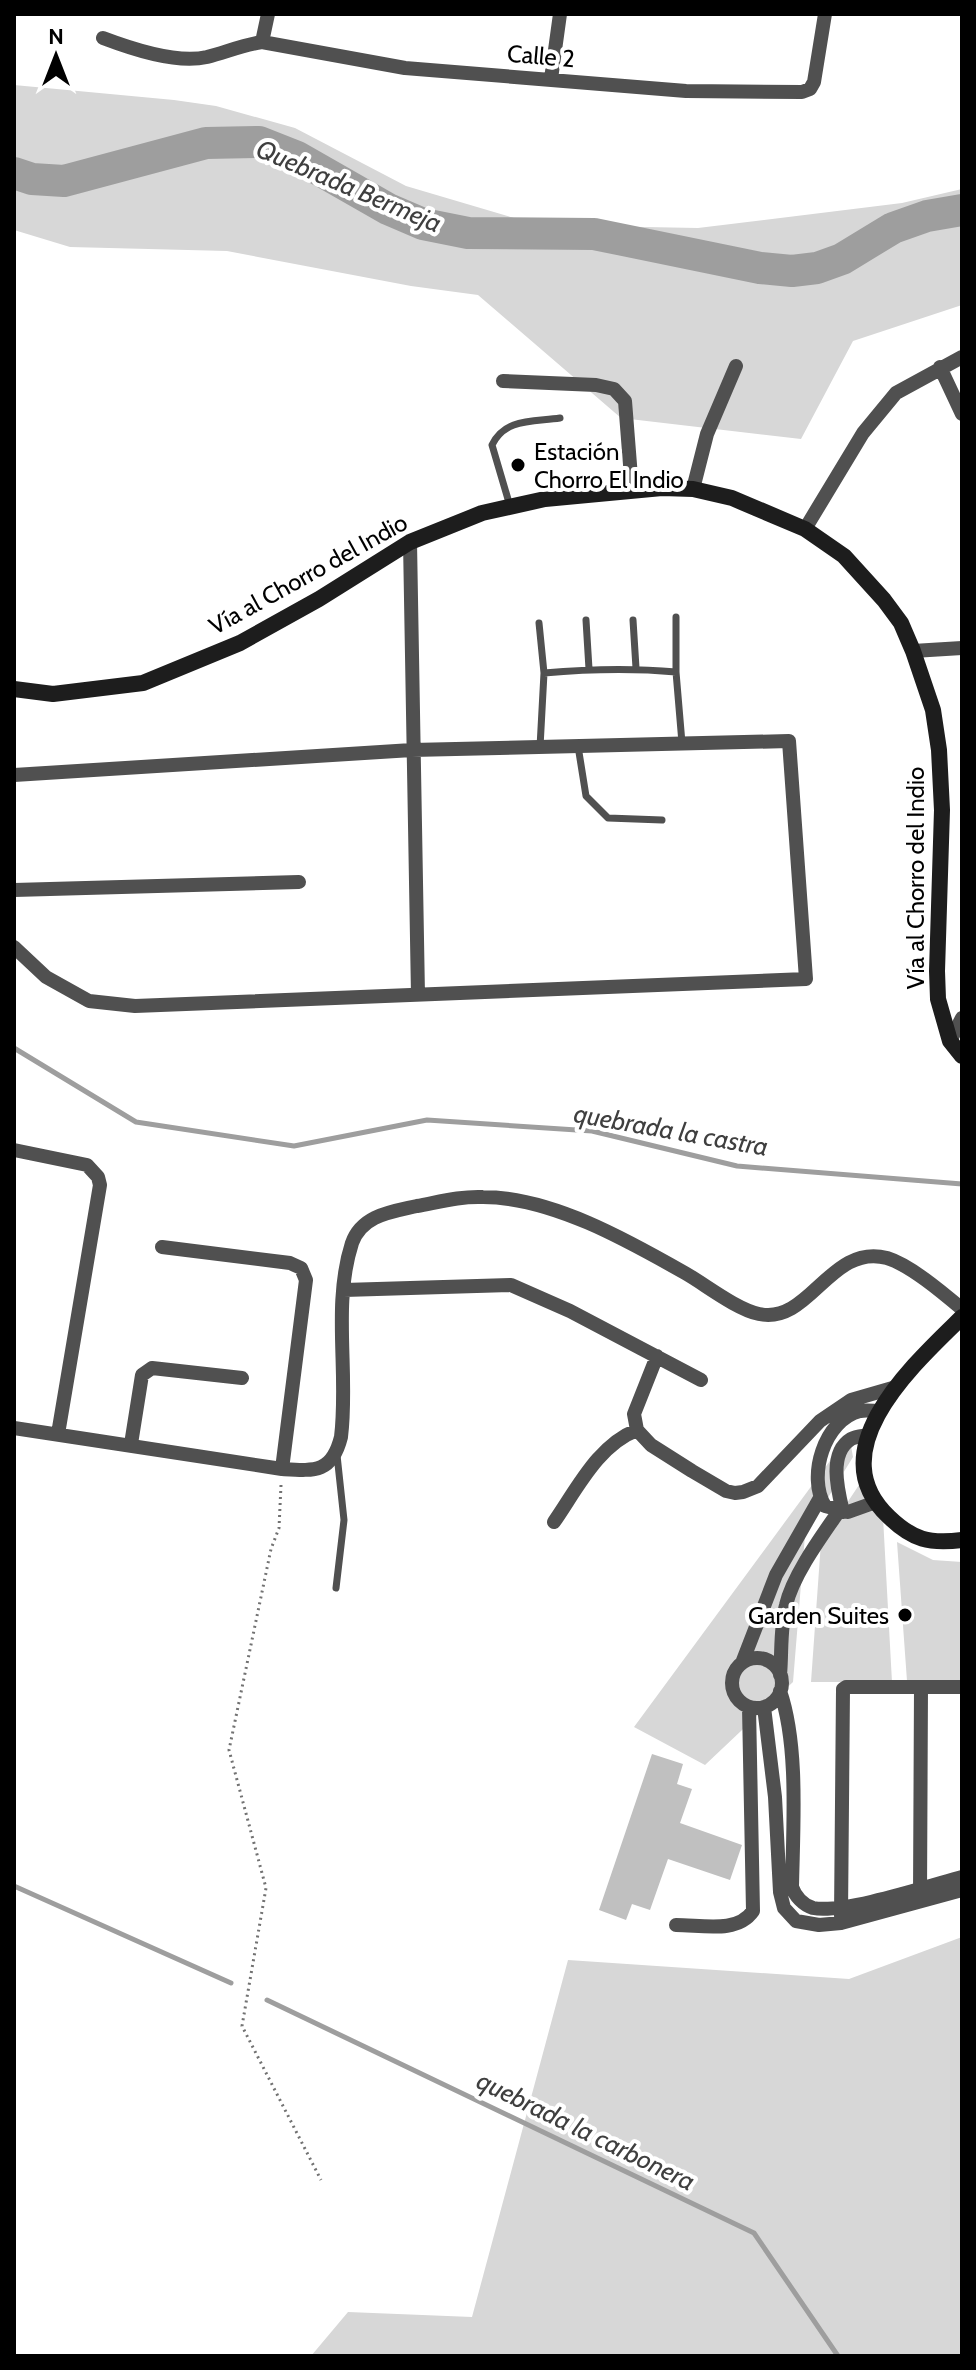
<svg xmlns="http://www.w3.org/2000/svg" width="976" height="2370" font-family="Cabin,sans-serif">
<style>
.green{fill:#d7d7d7}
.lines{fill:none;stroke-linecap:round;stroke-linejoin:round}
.stream{stroke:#9e9e9e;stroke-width:5}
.river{stroke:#9e9e9e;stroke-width:32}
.building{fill:#c0c0c0}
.path{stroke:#727272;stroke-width:3;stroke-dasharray:2 4;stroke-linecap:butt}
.lane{stroke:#505050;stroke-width:7}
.street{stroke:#505050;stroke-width:14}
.secondary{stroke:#1d1d1d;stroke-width:16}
.poi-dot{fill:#000;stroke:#fff;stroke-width:3}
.labels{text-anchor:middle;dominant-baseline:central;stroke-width:8;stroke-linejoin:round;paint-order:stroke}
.street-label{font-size:24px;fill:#000;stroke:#fff}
.poi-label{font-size:24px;fill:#000;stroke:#fff;text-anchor:start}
.water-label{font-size:26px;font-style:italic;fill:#3f3f3f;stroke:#fff}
</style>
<rect width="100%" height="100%" fill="#fff"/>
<path class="green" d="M14 85 174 100 216 106 295 128 406 186 538 225 698 228 902 203 962 189V305L853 341 801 439 621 418 478 295 411 286 227 251 70 247 14 230Z
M849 1435 853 1457 805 1535 793 1682 705 1765 634 1727Z
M861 1482 883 1517 892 1682H811L821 1542Z
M897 1542 933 1560 962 1562V1681H907Z
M962 1937V2356H311L348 2312 472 2317 568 1960 849 1979Z"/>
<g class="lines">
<path class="stream" d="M14 1048 136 1122 294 1146 427 1120 592 1131 737 1166 962 1184
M14 1886 231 1983
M267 2000 754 2233 838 2356"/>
<path class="river" d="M14 173 32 179 64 181 206 143 259 142 297 157 388 209 423 224 468 233 594 234 760 268 792 271 817 268 842 259 893 228 927 216 962 210"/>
</g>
<path class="building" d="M652 1754 683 1764 677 1784 692 1789 680 1823 742 1845 730 1880 668 1859 650 1910 632 1904 626 1920 599 1910Z"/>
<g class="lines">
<path class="path" d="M281 1485 279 1528 271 1549 229 1750 266 1888 242 2026 321 2180"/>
<path class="lane" d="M510 506 492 445C505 418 533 422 560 418
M676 617V672
M586 620 589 669
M633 620 636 668
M539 623 544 673
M578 746 586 796 608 818 662 820
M540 747 544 673C589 669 632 668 676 672L682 743
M336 1588 344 1520 337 1455"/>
<path class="street" d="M103 38C132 49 176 64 207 57 226 52 243 45 262 42L405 68 686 91 802 92 810 89 814 82 825 14
M262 42 268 14
M551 79 560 14
M940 367 962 414
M503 381 596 385 614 389 625 401 632 490
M693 489 707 434 736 366
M805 529 863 433 896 393 962 357
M410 542 418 995
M913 651 962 648
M14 775 412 750 789 741 806 979 135 1006 89 1001 46 977 14 947
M14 890 299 882
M950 1041 962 1018
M14 1150 87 1165 98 1177 100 1185 58 1434
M162 1247 290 1263 301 1268 306 1280 282 1469
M344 1290 511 1285 570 1311 701 1380
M657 1356 634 1414 637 1430 651 1445 692 1471 726 1491 735 1493 743 1492 758 1486 820 1421 851 1400 896 1387
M14 1428 282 1469C315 1471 332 1473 341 1437 349 1373 332 1305 352 1243 362 1215 391 1212 417 1206 439 1202 460 1196 483 1197 551 1197 627 1240 685 1273 706 1285 736 1309 759 1314 810 1325 830 1243 887 1258 910 1265 943 1293 962 1309
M131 1444 142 1375 152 1368 242 1378
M876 1502 848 1512 825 1506C807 1477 824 1420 860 1411 866 1410 874 1411 879 1411
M843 1512C838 1491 828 1453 851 1439 856 1436 864 1436 869 1435
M554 1522C577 1489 598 1445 637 1430
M732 1683a25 25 0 1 1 50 0a25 25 0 1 1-50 0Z
M742 1663 776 1575 820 1498
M780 1675C782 1653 780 1627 786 1605 793 1575 821 1537 839 1511
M780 1691C799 1746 793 1828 792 1887 795 1896 803 1905 813 1908 844 1914 929 1886 962 1877
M764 1707 775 1797 780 1892 784 1908 796 1921 819 1925 841 1923 962 1890
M920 1897 921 1687
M841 1916 843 1689 846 1687H962
M676 1925C702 1925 737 1934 753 1911L749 1707"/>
<path class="secondary" d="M14 689 53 694 143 683 240 643 319 599 410 542 482 513 545 499 662 488 693 489 732 498 805 529 844 556 884 600 901 623 913 651 933 710 939 750 942 810 937 971 938 999 950 1041 962 1056
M962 1317C914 1364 818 1450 889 1517 913 1540 929 1544 962 1540"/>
</g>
<g class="poi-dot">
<circle cx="518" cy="465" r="8"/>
<circle cx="905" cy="1615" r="8"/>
</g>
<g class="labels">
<g class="street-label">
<text transform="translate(541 56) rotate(5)">Calle 2</text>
<text transform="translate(308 574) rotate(-29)">Vía al Chorro del Indio</text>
<text transform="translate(915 878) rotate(-90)">Vía al Chorro del Indio</text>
</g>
<g class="poi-label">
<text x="534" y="451">Estación<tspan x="534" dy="28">Chorro El Indio</tspan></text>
<text x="889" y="1615" text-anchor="end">Garden Suites</text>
</g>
<g class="water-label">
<text transform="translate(349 186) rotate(23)">Quebrada Bermeja</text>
<text transform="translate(671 1130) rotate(10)">quebrada la castra</text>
<text transform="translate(586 2131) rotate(26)">quebrada la carbonera</text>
</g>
</g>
<rect width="976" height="2370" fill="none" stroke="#000000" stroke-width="32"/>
<g transform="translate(56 56)" stroke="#ffffff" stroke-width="6" paint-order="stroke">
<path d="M0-6L14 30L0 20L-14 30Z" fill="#000000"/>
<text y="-12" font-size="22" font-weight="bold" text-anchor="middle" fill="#000000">N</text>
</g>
</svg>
